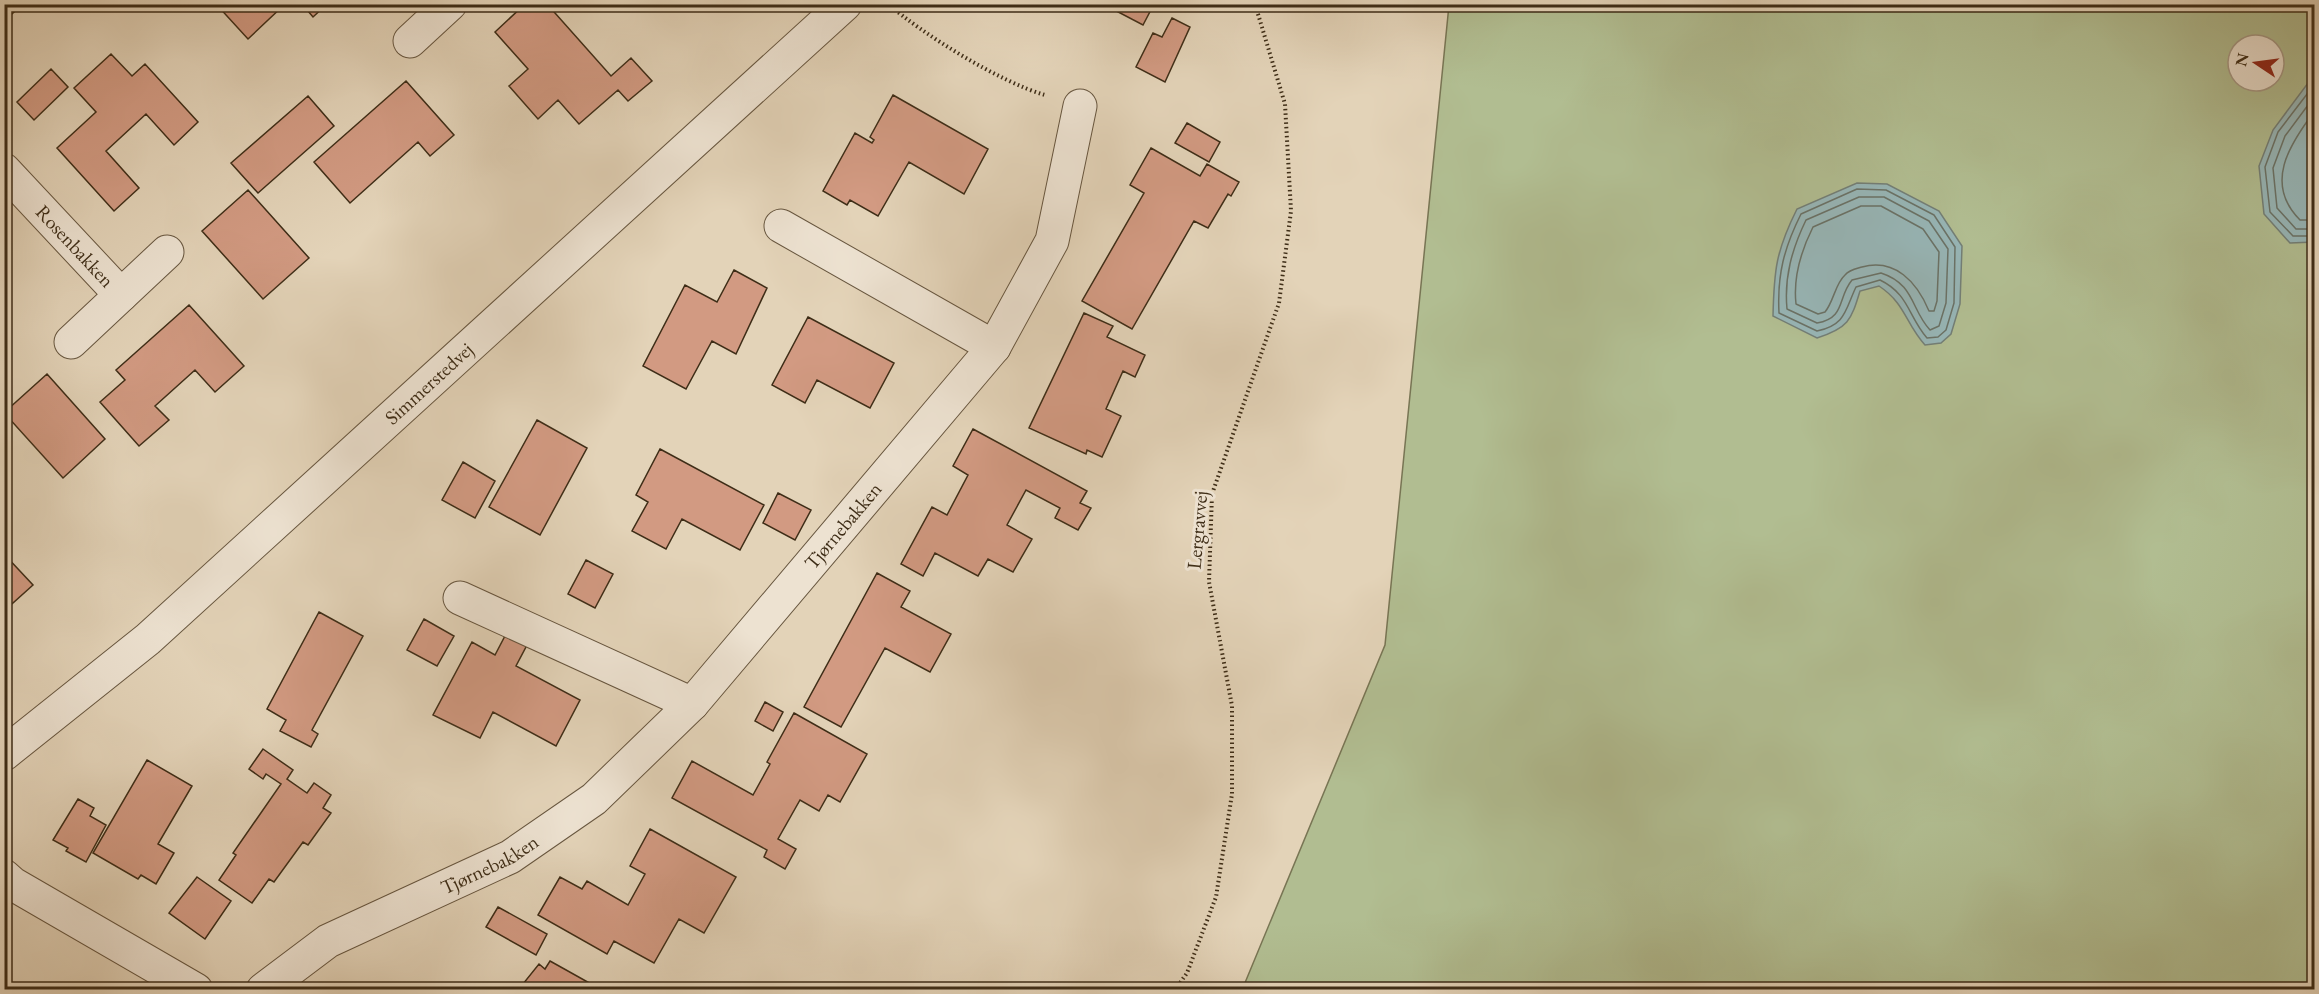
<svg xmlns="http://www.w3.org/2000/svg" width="2319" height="994" font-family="'EB Garamond',serif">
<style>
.green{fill:#b1bd91;stroke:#787554;stroke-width:1.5;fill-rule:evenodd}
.water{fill:#97b6b7;stroke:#737f77;stroke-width:1.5}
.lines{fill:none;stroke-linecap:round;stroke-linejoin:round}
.shore{stroke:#6a7267;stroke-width:1.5}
.building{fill:#d29a82;stroke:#3e2d17;stroke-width:1.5}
.minor-casing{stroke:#67563f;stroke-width:35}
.path{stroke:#3e2d17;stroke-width:4;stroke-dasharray:1.5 3;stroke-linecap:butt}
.minor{stroke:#ede2d1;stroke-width:33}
.labels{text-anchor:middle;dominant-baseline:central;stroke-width:6;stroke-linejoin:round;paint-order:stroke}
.street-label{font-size:20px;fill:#3e2d17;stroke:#ede2d1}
</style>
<rect width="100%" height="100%" fill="#e3d3b8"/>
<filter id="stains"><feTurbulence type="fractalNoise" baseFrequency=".00333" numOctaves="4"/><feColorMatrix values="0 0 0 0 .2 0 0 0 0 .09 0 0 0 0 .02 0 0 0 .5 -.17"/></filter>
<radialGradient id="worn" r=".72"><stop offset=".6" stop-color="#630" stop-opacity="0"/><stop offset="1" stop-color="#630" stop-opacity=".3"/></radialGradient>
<path class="green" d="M1449 5H2314V989L1242 990 1385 645ZM2238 45H2274V81H2238Z"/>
<path class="water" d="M2314 75V242L2290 243 2264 214 2259 166 2273 130Z
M1857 183 1887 184 1939 211 1962 246 1960 304 1951 334 1941 343 1925 345C1905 323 1906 304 1879 286L1860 291C1851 321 1848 328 1817 338L1773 316C1774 270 1776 251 1797 209Z"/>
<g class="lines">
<path class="shore" d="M2314 85 2278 132 2265 167 2270 212 2293 236H2314
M2314 97 2285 136 2273 168 2277 208 2296 229H2314
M2314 112C2289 145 2264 184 2300 220H2314
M1857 189 1886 190 1934 215 1955 247 1954 303 1946 330 1938 337 1927 338C1908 316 1909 294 1880 280L1856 287C1845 310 1846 325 1817 331L1779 313C1777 275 1784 248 1801 214Z
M1859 197H1884L1929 221 1948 249 1946 303 1939 326 1930 330C1911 310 1915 284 1881 273L1852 280C1837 298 1846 318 1817 323L1787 309C1784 277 1792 249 1806 220Z
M1861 206H1881L1923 229 1939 252 1937 301 1934 311H1929C1917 282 1895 258 1862 267 1855 269 1849 270 1845 275 1835 284 1834 301 1825 312L1818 314 1796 304C1793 277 1801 251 1813 227Z"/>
</g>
<path class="building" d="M4 4H23L4 21Z
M216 4H285L248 39Z
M302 4H327L313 17Z
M525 4H547L611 76 631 58 652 81 628 101 618 90 579 124 558 100 538 119 509 86 528 69 495 32Z
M1103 4H1154L1143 25Z
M1172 18 1190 27 1165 82 1136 67 1153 33 1162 37Z
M111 54 132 76 145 64 198 122 174 145 146 114 106 151 139 188 114 211 57 148 96 112 74 88Z
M51 69 68 87 34 120 17 102Z
M406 81 454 135 430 156 418 142 350 203 314 162Z
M893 95 988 149 964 194 909 162 878 216 850 200 847 205 823 191 855 133 872 143 874 140 870 137Z
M308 96 334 126 258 193 231 163Z
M1187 123 1220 142 1209 162 1175 143Z
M1151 148 1200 176 1207 164 1239 182 1231 196 1228 194 1208 228 1194 221 1132 329 1082 301 1144 193 1130 185Z
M248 190 309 258 263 299 202 231Z
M734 270 767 288 736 354 712 341 686 389 643 366 685 285 717 302Z
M189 305 244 366 215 392 195 370 155 406 169 420 139 446 100 402 125 380 116 370Z
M1084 313 1113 326 1107 337 1145 355 1135 377 1123 371 1106 409 1121 416 1102 457 1087 450 1086 454 1029 428Z
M808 317 894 363 870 408 817 380 805 403 772 385Z
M47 374 105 439 63 478 7 416 4 419V407L7 410Z
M537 420 587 448 540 535 489 507Z
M973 429 1087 491 1080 503 1091 508 1078 530 1055 518 1060 508 1026 490 1007 525 1032 539 1013 572 988 559 978 576 935 553 923 576 901 564 932 507 947 515 968 475 953 466Z
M660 449 764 505 740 550 682 519 666 549 632 531 648 502 636 495Z
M463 462 495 481 475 518 442 500Z
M778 493 811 510 795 540 763 523Z
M4 554 33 585 4 611Z
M586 560 613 574 595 608 568 594Z
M877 573 910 591 901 607 951 634 930 672 885 648 841 727 804 707Z
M319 612 363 636 312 730 318 734 311 747 280 731 286 720 267 709Z
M424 619 454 636 437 666 407 650Z
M506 634 527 645 516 666 580 700 556 746 493 712 480 738 433 715 472 642 495 655Z
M765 702 783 712 773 731 755 721Z
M794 713 867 754 840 802 828 795 819 811 800 800 778 839 796 849 785 869 764 857 767 850 672 798 692 761 753 795 770 764 767 762Z
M263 749 293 770 287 779 307 793 314 783 331 795 323 808 331 813 308 845 303 842 274 882 269 879 252 903 219 880 236 855 233 853 281 784 266 774 263 779 249 769Z
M147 760 192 786 158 844 174 853 156 884 141 875 138 879 93 853Z
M78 799 94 808 90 816 106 825 86 862 66 851 68 848 53 840Z
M650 829 736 877 704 933 679 919 654 963 614 941 607 954 538 915 560 877 582 889 587 881 628 905 645 874 630 866Z
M197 877 231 901 205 939 169 913Z
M498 907 547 934 536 955 486 927Z
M550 961 602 990H511L515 985 519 989 539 964 545 969Z"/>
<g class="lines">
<g class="minor-casing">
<g id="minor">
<path d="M410 41 450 4"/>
<path id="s1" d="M4 170 121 295"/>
<path d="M781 226 994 347"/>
<path d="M71 342 167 252"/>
<path d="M460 598 692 704"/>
<path id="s2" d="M4 754 148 639 845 4"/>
<path d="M4 876 13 884 196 990"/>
<path id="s3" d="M263 990 328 941 510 857 594 799 692 704 994 347 1052 241 1080 106"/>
</g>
</g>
<path class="path" d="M888 4C924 35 1000 82 1045 95
M1175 990 1187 973 1216 897 1232 794V706L1209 582 1212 494 1279 303 1291 211 1285 104 1255 4"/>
<use href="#minor" class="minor"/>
</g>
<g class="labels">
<g class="street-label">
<text stroke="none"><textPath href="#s1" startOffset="104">Rosenbakken</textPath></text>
<text stroke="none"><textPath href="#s2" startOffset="564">Simmerstedvej</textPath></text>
<text stroke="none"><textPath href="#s3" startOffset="754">Tjørnebakken</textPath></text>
<text transform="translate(1197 530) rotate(-85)">Lergravvej</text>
<text stroke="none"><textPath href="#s3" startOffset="260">Tjørnebakken</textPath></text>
</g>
</g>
<rect width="2319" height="994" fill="none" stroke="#e3d3b8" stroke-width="24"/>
<rect x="6" y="6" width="2307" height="982" fill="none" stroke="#3e2d17" stroke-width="3"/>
<rect x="12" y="12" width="2295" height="970" fill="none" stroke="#3e2d17" stroke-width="1.5"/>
<g transform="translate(2256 63) rotate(283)"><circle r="28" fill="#ede2d1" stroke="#a79a87" stroke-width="1.5"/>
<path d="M0-4.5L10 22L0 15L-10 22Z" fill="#8f2418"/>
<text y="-9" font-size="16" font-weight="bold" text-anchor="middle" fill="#3e2d17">N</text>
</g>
<rect width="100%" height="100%" filter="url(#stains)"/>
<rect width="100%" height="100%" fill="url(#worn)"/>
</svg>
